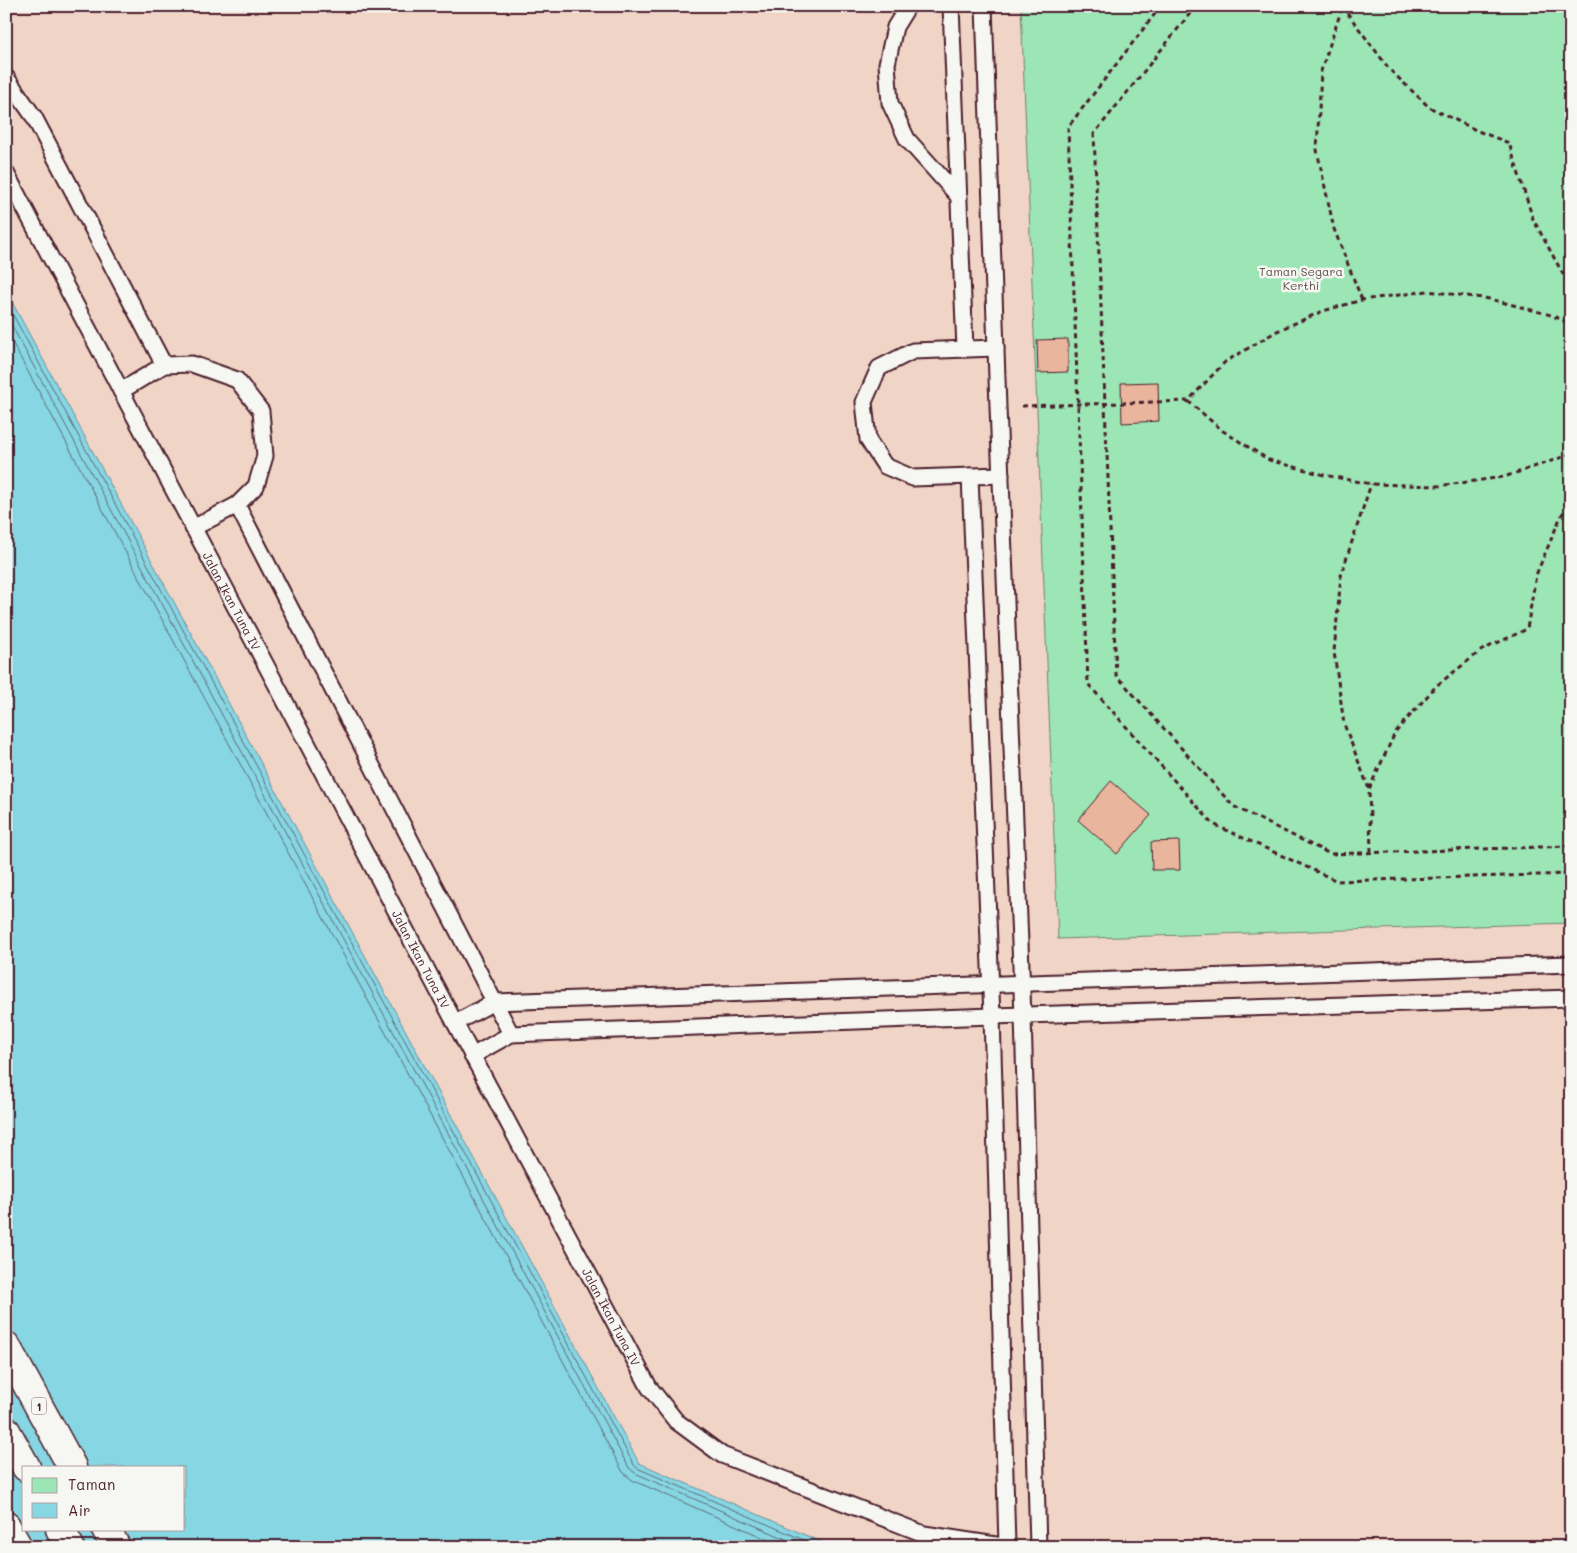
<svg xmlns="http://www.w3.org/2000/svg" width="1577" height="1553" font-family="Mali,sans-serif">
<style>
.built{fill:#f0d4c6}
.green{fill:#9ce5b5;stroke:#738270}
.water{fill:#86d6e3;stroke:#6e8d99;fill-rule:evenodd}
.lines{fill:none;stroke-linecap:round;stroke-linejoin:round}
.shore{stroke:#626875;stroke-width:1}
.building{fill:#eab59d;stroke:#4a1f2b}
.service-casing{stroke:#4a1f2b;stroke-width:19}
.motorway-casing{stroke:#4a1f2b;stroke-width:31}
.path{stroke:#4a1f2b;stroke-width:3;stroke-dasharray:5 4;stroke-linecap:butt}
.service{stroke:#f6f6f2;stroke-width:15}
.motorway{stroke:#f6f6f2;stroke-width:28}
.labels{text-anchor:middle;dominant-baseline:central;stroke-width:5;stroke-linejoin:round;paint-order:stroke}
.shield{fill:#f6f6f2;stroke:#7e6067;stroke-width:1}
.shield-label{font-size:11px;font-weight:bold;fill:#4a1f2b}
.park-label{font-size:12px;fill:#5e504e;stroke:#f6f6f2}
.street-label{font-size:12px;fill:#4a1f2b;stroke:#f6f6f2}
</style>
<rect width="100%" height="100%" fill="#f2e2d8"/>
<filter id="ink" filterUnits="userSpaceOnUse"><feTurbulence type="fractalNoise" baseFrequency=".02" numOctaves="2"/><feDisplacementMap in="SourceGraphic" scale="10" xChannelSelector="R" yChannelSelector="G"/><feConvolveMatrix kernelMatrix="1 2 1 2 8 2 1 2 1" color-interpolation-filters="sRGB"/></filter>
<g filter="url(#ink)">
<path class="built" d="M6 6H1571V1547H833L639 1463 6 291Z"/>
<path class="green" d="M1021 6H1571V923L1058 939Z"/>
<path class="water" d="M6 291 639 1463 833 1547H6ZM24 1467H184V1529H24Z"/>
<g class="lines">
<path class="shore" d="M6 302 634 1465 637 1468 820 1547
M6 315 629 1468 635 1473 804 1547
M6 331 623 1472 632 1480 785 1547"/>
</g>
<path class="building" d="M1068 339V372L1038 373 1037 340Z
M1158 382 1159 421 1122 423 1121 383Z
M1111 781 1151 815 1117 854 1078 820Z
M1179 841 1180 870H1152L1151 842Z"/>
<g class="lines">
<g class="service-casing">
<g id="service">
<path d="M908 6 895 27 887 64 890 103 907 139 959 197"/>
<path d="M951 6 965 349"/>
<path d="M984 6 998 407 1023 1016 1038 1547"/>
<path d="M6 77 34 117 164 365"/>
<path id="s1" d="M6 173 455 1023 649 1387 676 1421 722 1455 924 1534 1009 1547"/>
<path d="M996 348 913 351 879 368 864 402 868 440 885 466 913 478 1001 475"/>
<path d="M121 391 164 365 192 364 237 380 261 411 265 456 256 486 237 505 193 528"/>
<path d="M970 476 992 1016 1007 1546"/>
<path d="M237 505 511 1034"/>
<path d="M455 1023 494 1002 1571 964"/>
<path d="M472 1056 511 1034 992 1016 1571 998"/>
</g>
</g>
<g class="motorway-casing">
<path id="motorway" d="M6 1346 72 1467
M6 1431 26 1467
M6 1526 18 1547
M60 1529 70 1547
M106 1529 116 1547"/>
</g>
<path class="path" d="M1161 6 1068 127 1088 684 1213 824 1337 881 1571 874
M1196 6 1094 134 1116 675 1233 806 1330 854 1571 846
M1342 6 1390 70 1429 107 1478 131 1509 143 1533 219 1564 276 1571 284
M1342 8 1321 71 1317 150 1334 229 1362 300
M1188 401 1223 431 1269 460 1324 475 1371 484 1438 486 1504 477 1563 457 1571 453
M1022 406 1188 401 1225 362 1277 331 1323 311 1362 300 1428 291 1490 299 1551 315 1571 324
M1369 789 1344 724 1334 652 1341 575 1371 484
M1371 852 1369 789 1395 733 1436 686 1482 650 1527 629 1536 575 1561 516 1571 502"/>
<use href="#service" class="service"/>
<use href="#motorway" class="motorway"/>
</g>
</g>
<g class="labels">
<rect class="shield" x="31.5" y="1397.5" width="15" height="17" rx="4"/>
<g class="shield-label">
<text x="39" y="1406">1</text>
</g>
<g class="park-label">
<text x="1301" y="271">Taman Segara<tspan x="1301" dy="14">Kerthi</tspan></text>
</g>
<g class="street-label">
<text stroke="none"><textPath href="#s1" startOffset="484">Jalan Ikan Tuna IV</textPath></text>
<text stroke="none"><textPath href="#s1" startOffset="889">Jalan Ikan Tuna IV</textPath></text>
<text stroke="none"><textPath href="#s1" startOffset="1294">Jalan Ikan Tuna IV</textPath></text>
</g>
</g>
<rect width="1577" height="1553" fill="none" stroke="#f6f6f2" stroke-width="25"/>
<rect x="12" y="12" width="1552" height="1528" fill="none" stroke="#4a1f2b" stroke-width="2" filter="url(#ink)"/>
<rect x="22" y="1466" width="162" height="65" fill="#f6f6f2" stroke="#b1a0a2"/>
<rect x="32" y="1478" width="25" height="15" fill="#9ce5b5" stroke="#b1a0a2"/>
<text x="68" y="1490" font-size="15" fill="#4a1f2b">Taman</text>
<rect x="32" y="1503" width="25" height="15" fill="#86d6e3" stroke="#b1a0a2"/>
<text x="68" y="1516" font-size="15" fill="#4a1f2b">Air</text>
</svg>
